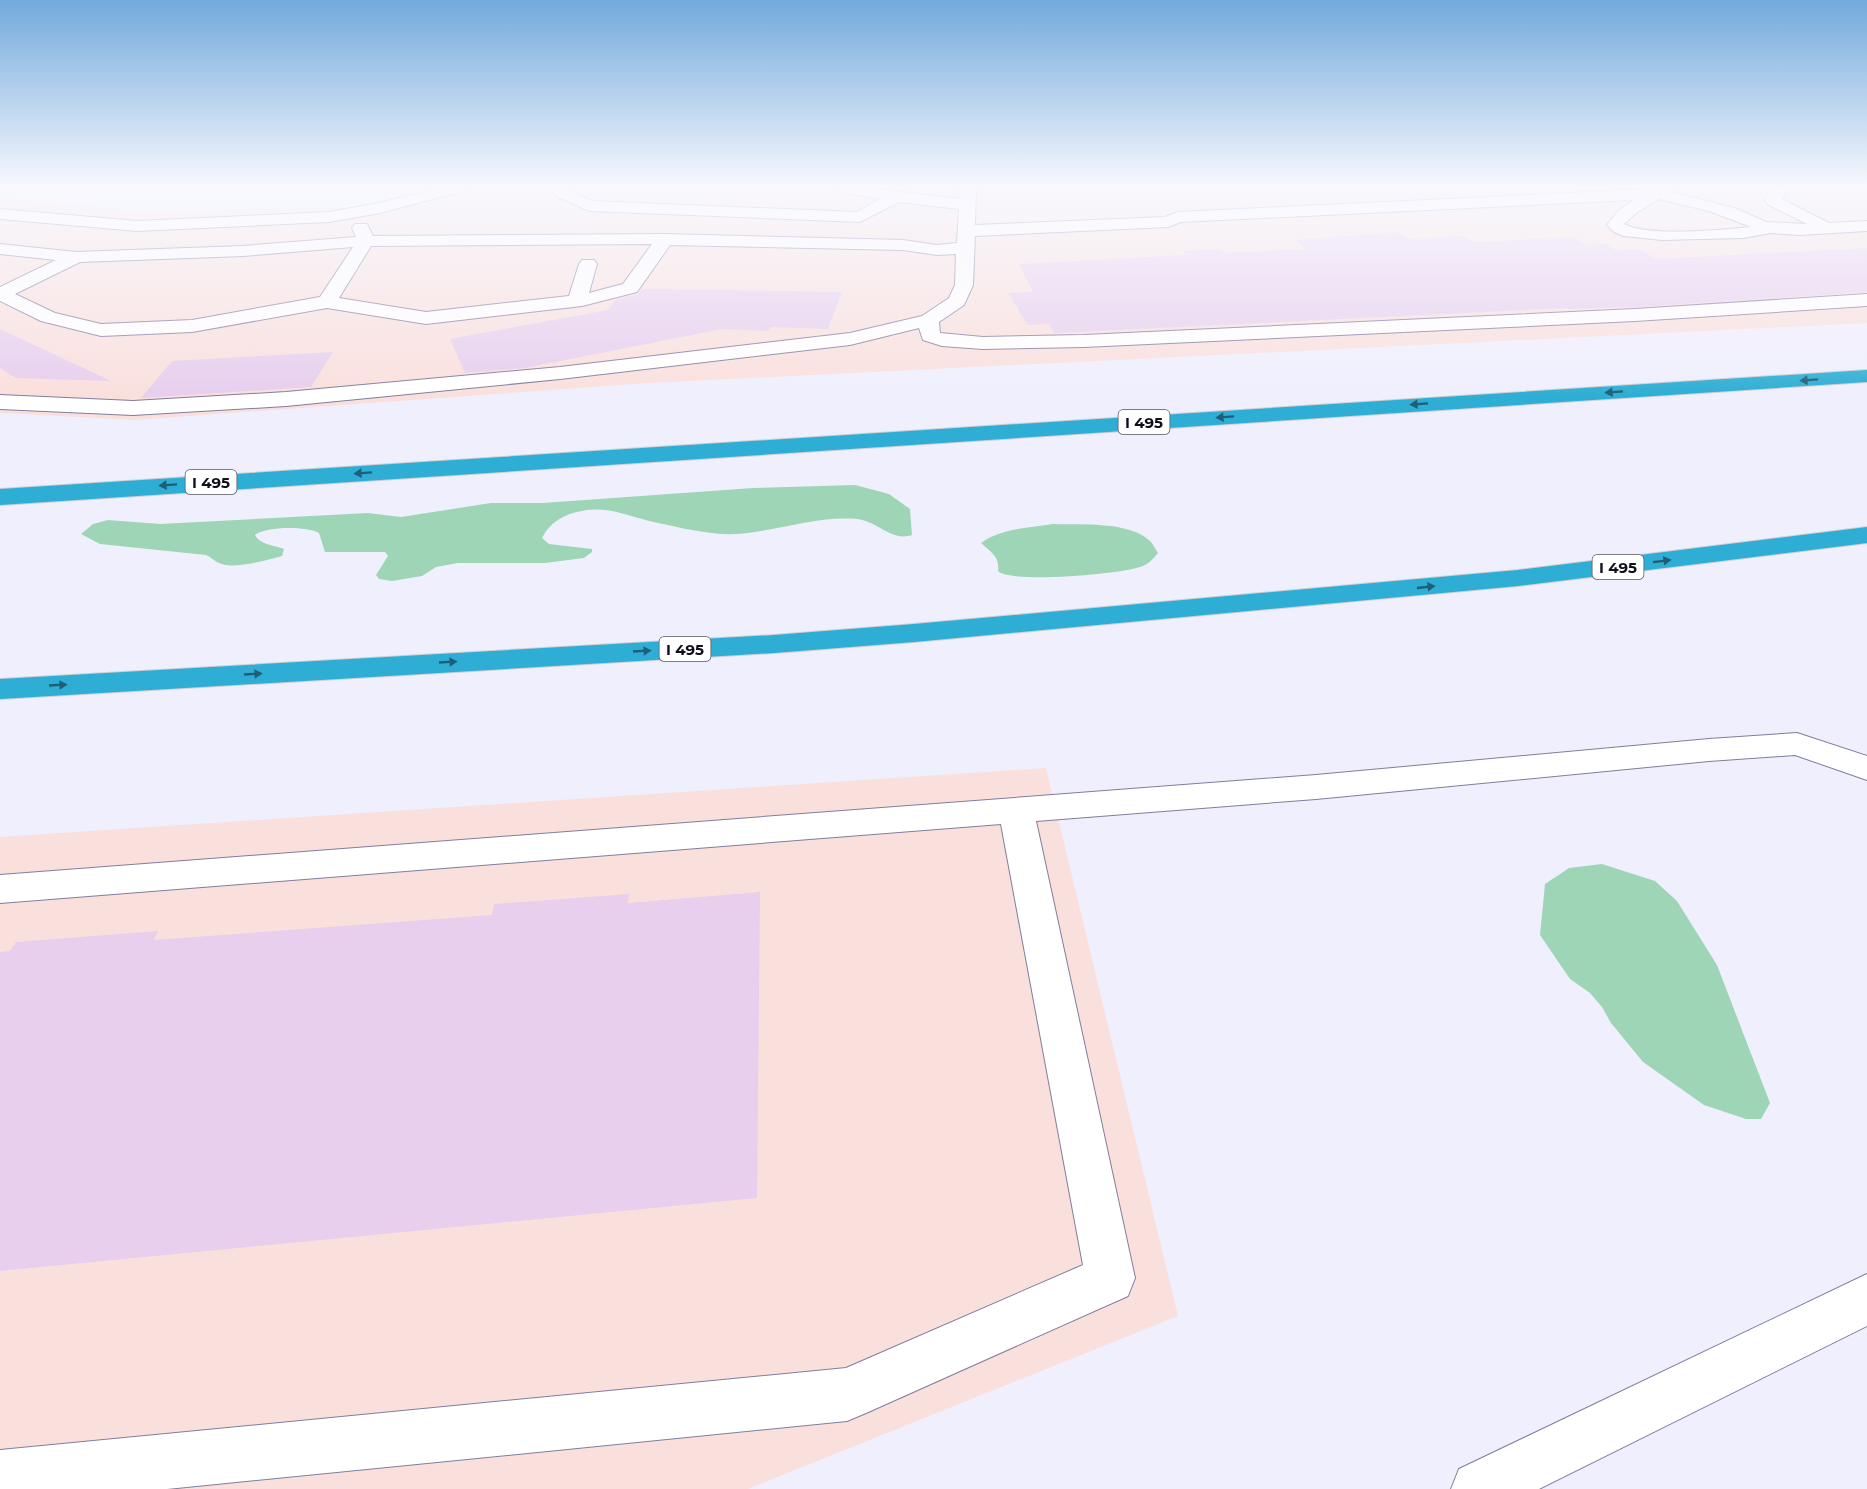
<svg xmlns="http://www.w3.org/2000/svg" width="1867" height="1489" font-family="Montserrat,sans-serif">
<style>
.industrial{fill:#fae0dd}
.green{fill:#9fd5b7}
.building{fill:#e7cfed}
.lines{fill:none;stroke-linecap:round;stroke-linejoin:round}
.minor-casing{stroke:#817d9d;stroke-width:2}
.highway-casing{stroke:#cfcfd1;stroke-width:2}
.minor{fill:#fff;fill-rule:evenodd}
.highway{fill:#2eaed4;fill-rule:evenodd}
.oneway{fill:#205e78}
.labels{text-anchor:middle;dominant-baseline:central;stroke-width:4.5;stroke-linejoin:round;paint-order:stroke}
.shield{fill:#fff;stroke:#58575f;stroke-width:1.5}
.shield-label{font-size:15px;font-weight:bold;fill:#110f1b}
</style>
<rect width="100%" height="100%" fill="#f0effd"/>
<path class="industrial" d="M443 188H963L1082 192 1226 188H1867V323L648 383 135 420 0 413V198L127 210 352 208Z
M1046 768 1178 1316 748 1489H0V837Z"/>
<path class="green" d="M855 485 889 494 910 509 912 535C892 542 877 521 857 519 811 515 766 536 721 534 696 532 673 526 649 521 626 515 605 506 582 511 564 514 550 522 542 538L549 544 592 549V552L584 558 545 563H458L436 567 422 576 392 581 379 579 376 575 388 556 385 552H325L319 533C306 526 266 526 255 535 260 545 274 545 284 549L282 556C268 560 231 570 219 563 214 561 211 557 206 555L100 544 81 534 93 524 108 520 160 524 368 513 401 517 491 503H543L753 488Z
M1053 524C1081 525 1129 521 1150 541 1153 544 1156 550 1158 553 1153 559 1148 565 1140 567 1120 574 1012 584 998 571 1000 557 991 552 981 543 1001 528 1030 528 1053 524Z
M1602 864 1655 881 1677 901 1717 965 1770 1103 1761 1119H1746L1704 1105 1643 1062 1611 1023 1602 1007 1590 993 1570 979 1540 935 1545 884 1569 868Z"/>
<path class="building" d="M1398 232 1408 239 1463 236 1476 242 1573 237 1586 245 1606 244 1617 251 1640 249 1656 259 1867 248V292L1635 307 1569 309 1567 308 1054 333 1049 324 1028 325 1008 293 1033 292 1019 264 1186 255 1183 251 1221 249 1224 253 1305 249 1296 240Z
M642 289 842 292 828 329 771 327 769 331 722 329 525 368 465 373 450 339 608 310 615 300 638 294Z
M0 329 111 381 16 378 0 368Z
M333 352 311 387 141 398 172 361Z
M760 892 757 1198 0 1271V952L10 951 16 942 158 931 154 940 492 915 494 904 629 894 628 903Z"/>
<g class="lines">
<g class="minor-casing">
<path id="minor" d="M440 188H465L463 191 380 213 329 222 137 231 0 219V209L137 221 329 212 379 203Z
M555 188H571L570 191 592 201 857 212 880 199 837 191 835 188H869L959 199 960 188H976L975 225 1165 217 1178 212 1676 188 1672 192 1737 209 1766 222 1807 224 1767 204 1765 201 1771 188H1792L1790 191 1784 193 1782 199 1829 223 1867 221V231L1799 235 1771 233 1743 238 1662 240 1624 236 1614 232 1607 225 1618 211 1634 200 1181 222 1168 227 975 236 973 285 964 305 939 322 940 333 983 337 1084 335 1635 309 1867 294V306L1635 321 1084 347 983 349 942 346 923 340 919 328 850 345 560 379 286 406 133 415 0 409V395L133 401 286 392 560 367 850 333 922 316 949 298 955 285 956 254 937 255 903 250 670 245 637 292 582 306 426 324 327 308 192 332 101 336 41 321 0 301V287L56 260 0 254V244L76 252 243 246 356 237 352 228 355 224H367L373 236 665 234 903 240 937 245 957 243 959 209 899 202 860 222 589 211 556 196 554 193ZM1659 199 1709 211 1751 227C1722 230 1648 237 1624 224L1636 213ZM652 244 623 284 589 293 597 264 594 260H582L579 264 569 296 426 312 339 298 371 246ZM353 247 320 297 192 320 101 324 55 313 15 294 80 262 243 256Z
M1797 733 1867 756V780L1795 755 1709 761 1316 799 1036 821 1135 1278 1128 1296 866 1413 847 1421 167 1489H0V1450L846 1368 1083 1265 1001 824 0 903V875L1316 775 1709 739Z
M1867 1274V1326L1539 1489H1451L1459 1469Z"/>
</g>
<g class="highway-casing">
<path id="highway" d="M1867 370V382L0 505V489Z
M1867 527V543L1518 586 914 642 774 653 0 699V679L774 635 914 624 1518 570Z"/>
</g>
<use href="#minor" class="minor"/>
<use href="#highway" class="highway"/>
</g>
<defs><path id="oneway-solid" d="M-6-.8H1V-3.2L6.5 0L1 3.2V.8H-6Z" transform="scale(1.5)"/></defs>
<g class="oneway">
<use href="#oneway-solid" transform="translate(1809 380) rotate(176)"/>
<use href="#oneway-solid" transform="translate(1614 392) rotate(176)"/>
<use href="#oneway-solid" transform="translate(1419 404) rotate(176)"/>
<use href="#oneway-solid" transform="translate(1225 417) rotate(176)"/>
<use href="#oneway-solid" transform="translate(363 473) rotate(176)"/>
<use href="#oneway-solid" transform="translate(168 485) rotate(176)"/>
<use href="#oneway-solid" transform="translate(1662 561) rotate(-7)"/>
<use href="#oneway-solid" transform="translate(1426 587) rotate(-6)"/>
<use href="#oneway-solid" transform="translate(642 651) rotate(-3)"/>
<use href="#oneway-solid" transform="translate(448 662) rotate(-3)"/>
<use href="#oneway-solid" transform="translate(253 674) rotate(-3)"/>
<use href="#oneway-solid" transform="translate(58 685) rotate(-3)"/>
</g>
<linearGradient id="sky" x2="0" y2="1"><stop stop-color="#72aadc"/><stop offset="0.47" stop-color="#f8f8fe"/><stop offset="1" stop-color="#f8f8fe" stop-opacity="0"/></linearGradient>
<rect width="1867" height="396" fill="url(#sky)"/>
<g class="labels">
<g class="shield">
<rect x="1118.5" y="410" width="51" height="24" rx="4.5"/>
<rect x="185.5" y="470" width="51" height="24" rx="4.5"/>
<rect x="1592.5" y="555" width="51" height="24" rx="4.5"/>
<rect x="659.5" y="637" width="51" height="24" rx="4.5"/>
</g>
<g class="shield-label">
<text x="1144" y="422">I 495</text>
<text x="211" y="482">I 495</text>
<text x="1618" y="567">I 495</text>
<text x="685" y="649">I 495</text>
</g>
</g>
</svg>
